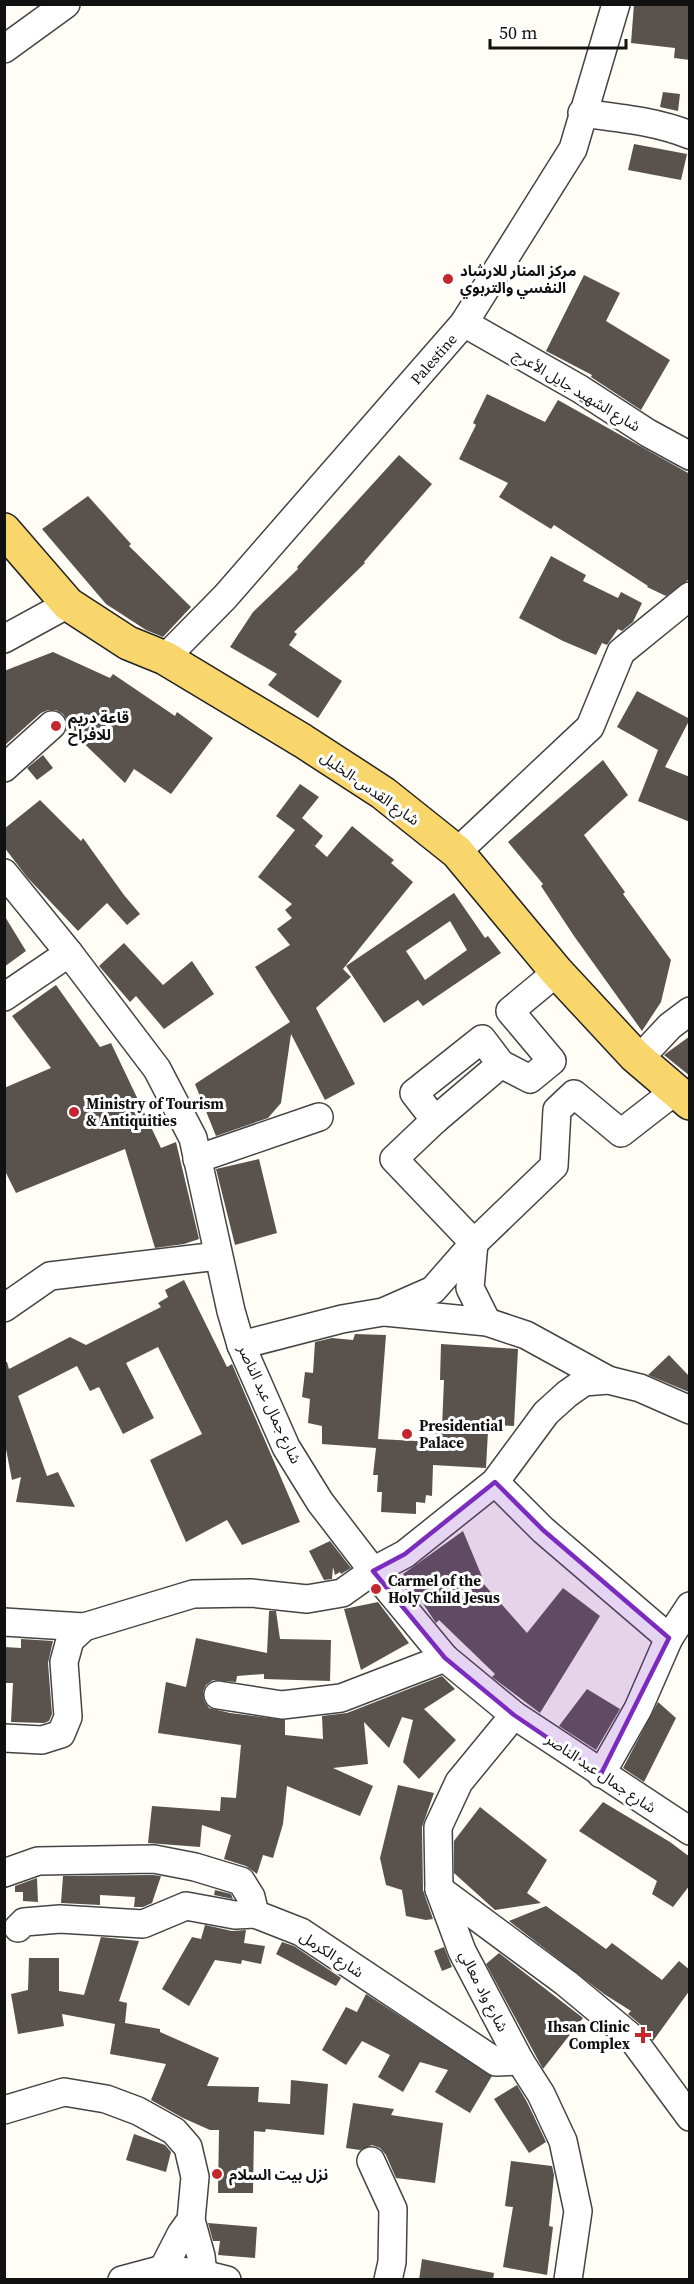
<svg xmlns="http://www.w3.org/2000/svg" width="694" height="2284" font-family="'Source Serif 4','Noto Sans Arabic',serif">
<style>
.building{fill:#5a524d;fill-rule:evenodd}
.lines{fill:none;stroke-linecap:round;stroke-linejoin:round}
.minor-casing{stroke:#444;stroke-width:30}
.major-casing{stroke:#222;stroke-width:36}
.minor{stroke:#fff;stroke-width:27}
.major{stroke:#f9d66b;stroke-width:33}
.marked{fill:#7b2cbf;fill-opacity:0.2;stroke:#7b2cbf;stroke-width:4.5;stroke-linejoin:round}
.poi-dot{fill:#c4262e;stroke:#fff;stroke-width:2}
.labels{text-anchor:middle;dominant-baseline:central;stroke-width:6;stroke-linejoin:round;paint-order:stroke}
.poi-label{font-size:15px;font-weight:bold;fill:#111;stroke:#fff;text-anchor:start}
.street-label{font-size:15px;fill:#111;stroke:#fff}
</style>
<rect width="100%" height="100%" fill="#fffdf5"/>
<path class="building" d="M634 4H690V60L674 58 675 48 631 43Z
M663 92 680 94 678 111 660 107Z
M634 144 687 154 681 180 628 170Z
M584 275 620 293 606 321 670 360 641 410 591 377 592 375 546 351Z
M487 394 545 422 558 400 690 474V576L688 580 666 596 647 587 648 586 554 525 551 529 499 497 508 483 459 459 476 425 473 423Z
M399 455 432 484 364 562 365 563 294 632 297 634 289 645 342 681 318 718 268 685 277 674 230 647 253 612 298 569 297 567Z
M88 496 131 544 129 546 191 607 163 637 146 630 106 604 42 529Z
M551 556 586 575 583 581 618 598 621 592 642 603 633 622 622 631 618 629 607 645 602 643 596 655 563 641 519 618Z
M53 652 110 678 113 674 175 716 177 712 213 738 171 794 134 769 125 783 72 732 70 735 66 732 67 721 63 714 56 710H48L41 713 4 746V671Z
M637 691 690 719 665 767 690 777V822L638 801 658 750 617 727Z
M43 755 53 768 37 780 27 768Z
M603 760 628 795 584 835 625 892 623 894 671 960 661 1002 642 1031 574 936 541 886 543 884 508 842Z
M300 784 319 797 302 818 323 836 315 846 307 839 327 857 352 826 394 860 391 863 413 882 343 969 351 977 316 1008 355 1084 325 1100 291 1034 281 1103 268 1118 216 1136 195 1084 290 1022 255 967 290 945 277 929 292 918 285 910 292 904 258 877 295 830 276 816Z
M40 800 81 841 83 838 124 895 140 914 127 925 107 903 78 931 27 877 4 847V829Z
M454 893 485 938 488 936 501 953 423 1006 418 1000 384 1023 346 966ZM450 921 467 950 425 980 406 951Z
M4 915 26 951 4 967Z
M124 943 163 985 192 961 214 994 164 1029 136 996 130 1002 99 966Z
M56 985 100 1047 111 1043 161 1148 176 1142 199 1239 184 1244 155 1248 125 1149 16 1193 4 1169V1088L51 1068 12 1016Z
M690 1036V1076L664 1055Z
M259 1159 277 1233 235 1245 216 1169Z
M184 1280 227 1367 232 1364 300 1522 242 1545 227 1520 186 1542 150 1460 202 1434 158 1347 126 1363 154 1418 123 1434 99 1387 90 1391 77 1366 18 1396 47 1476 58 1472 75 1507 16 1502 21 1477 12 1480 4 1439V1362H7L9 1369 70 1337 86 1345 161 1307 158 1303 168 1297 165 1290Z
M355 1334 386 1335 378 1439 435 1442 436 1427H442L444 1380H440L441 1344 518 1349 514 1426 493 1425 492 1431H488L486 1468 433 1465 432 1496 426 1495 425 1503 416 1502V1514L381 1512 382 1492H377L378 1475H373L376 1448 322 1444V1426L308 1423 310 1399 302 1397 305 1372 313 1373 315 1342 332 1338 353 1340Z
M669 1355 690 1377 689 1392 648 1375Z
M463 1531 483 1579 481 1581 527 1633 563 1588 600 1616 540 1713 492 1677 495 1674 439 1620 436 1623 403 1574Z
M330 1541 351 1568 341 1574 340 1572 335 1575 333 1567 332 1579 324 1580 309 1551Z
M378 1602 409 1643 361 1670 344 1609Z
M269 1611H276L280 1639 331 1640 330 1681 264 1679V1674L237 1676 236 1682 213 1680 206 1685 203 1692 204 1701 209 1708 230 1713 285 1720V1735L323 1739 322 1716 347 1713 442 1676 455 1689 424 1709 456 1740 419 1779 403 1762 413 1720 402 1717 389 1748 364 1722 368 1764 333 1768 373 1786 360 1816 287 1786 283 1824 273 1858 263 1855 257 1874 246 1866 224 1859 231 1835 202 1825 200 1847 148 1843 152 1806 220 1811 221 1797 236 1798 241 1745 158 1733 166 1682 186 1687 196 1638 267 1653Z
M21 1639 53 1641 48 1663 52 1714 49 1721 44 1723 11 1722 13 1683H4V1647L21 1648Z
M587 1689 620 1709 596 1750 559 1726Z
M658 1702 676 1718 644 1782 623 1768Z
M398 1785 434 1793 422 1827 423 1890 433 1919 426 1920 406 1916 402 1890 386 1885 380 1858Z
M603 1802 670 1842 690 1857V1885L673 1907 652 1894 657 1881 579 1831Z
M480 1807 547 1860 527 1893 541 1903 495 1910 454 1873V1841Z
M153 1875 161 1876 152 1903 143 1907H134L135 1897 100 1895V1905L61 1903 63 1876Z
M37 1878 38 1902 23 1901V1892H15V1886Z
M215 1890 231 1894 233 1899 214 1895Z
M546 1906 606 1949 612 1943 662 1980 679 1961 690 1970V1990L653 2041 641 2025 628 2014 631 2011 604 1994 509 1921Z
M205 1925 232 1931 246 1930 244 1943 265 1946 261 1964 242 1960 241 1964 215 1960 189 2006 162 1989 192 1937 201 1939Z
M101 1937 139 1941 119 2001 127 2003 125 2023 160 2029V2032L219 2058 207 2086 259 2087 258 2102 290 2104 291 2080 328 2084 324 2135 266 2129 265 2132 254 2131 253 2193H218L219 2130H210L183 2118 151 2100 166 2064 110 2054 115 2024 62 2014 64 2026 18 2034 11 1994 28 1990 29 1958H59V1991L84 1995Z
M282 1942 294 1946 341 1978 336 1986 276 1954Z
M444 1947 452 1967 442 1971 434 1951Z
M499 1953 583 2018 543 2069 486 1964Z
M366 1994 492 2076 470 2113 435 2092 448 2070 420 2062 403 2092 378 2077 390 2055 362 2041 346 2065 322 2050 346 2007 357 2012Z
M517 2085 527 2102 546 2142 529 2153 494 2099Z
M353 2103 394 2109 391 2115 443 2123 435 2183 396 2178 386 2155 380 2148 372 2145 360 2150 346 2148Z
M134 2134 165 2145 171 2152 166 2172 126 2160Z
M511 2161 552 2166 554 2175 549 2226 553 2227 547 2275 503 2267 513 2207 505 2206Z
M208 2223 257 2227 255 2258 218 2255 220 2241H213Z
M422 2259 494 2273 493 2280H419Z"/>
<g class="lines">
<g class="minor-casing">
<g id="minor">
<path d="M4 49 66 4"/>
<path d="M582 113C619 118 655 121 690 135"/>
<path d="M464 323 580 389 648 433 690 456"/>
<path d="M4 639 68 604"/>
<path id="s1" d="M165 658 225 597 464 323 573 149 616 4"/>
<path d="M4 768 52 725"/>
<path d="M457 852 590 727 621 652 690 596"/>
<path d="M4 873 69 953 4 997"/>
<path d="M69 953 157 1069 193 1138 231 1311 241 1345 286 1447 320 1502 373 1571 445 1658 514 1715 690 1831"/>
<path d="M639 1059 670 1026 690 1011"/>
<path d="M501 1064 435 1120 394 1159 474 1243 554 1166 557 1110 574 1094 621 1133 675 1091"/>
<path d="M435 1120 414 1093 482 1039 501 1064 530 1079 552 1061 510 1011 557 972"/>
<path d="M197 1159 319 1117"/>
<path d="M474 1243 470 1288 487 1322"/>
<path d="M4 1308 50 1276 218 1256"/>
<path d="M385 1312 487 1322 526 1335 608 1380"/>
<path d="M241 1345 342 1319 383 1312 433 1290 474 1243"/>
<path d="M495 1482 543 1530 669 1638"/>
<path d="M4 1622 84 1627"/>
<path d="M218 1695 282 1705 341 1698 445 1658"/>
<path d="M514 1715 459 1782 438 1827 439 1889 462 1951 520 2061 541 2094 563 2141 578 2211 568 2280"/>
<path d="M4 1738 42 1740 61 1734 68 1717 64 1662 70 1640 84 1627 193 1594 251 1593 307 1599 342 1593 373 1571 405 1554 495 1482 546 1413 567 1394 584 1382 608 1380 640 1388 690 1410"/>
<path d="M601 1774 638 1709 669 1638 690 1606"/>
<path d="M4 1873 38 1861 154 1859 195 1867 241 1881 251 1897 255 1914 301 1932 496 2062 520 2061"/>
<path d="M439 1889 566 1983 631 2037 690 2117"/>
<path d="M18 1928 24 1922 60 1919 143 1924 186 1906 235 1915 255 1914"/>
<path d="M4 2110 64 2092 106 2099 138 2111 174 2131 188 2147 195 2177 191 2220 181 2234 163 2269"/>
<path d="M371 2161 393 2209 392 2262 388 2280"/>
<path d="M191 2220 201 2256 203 2274"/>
<path d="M122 2280 163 2269 203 2274 227 2280"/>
</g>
</g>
<g class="major-casing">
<path id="major" d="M4 530 68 604 128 643 165 658 303 741 383 793 457 852 557 972 635 1056 690 1103"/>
</g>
<use href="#minor" class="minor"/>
<use href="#major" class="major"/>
</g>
<path class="marked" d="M495 1482 543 1530 669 1638 601 1774 514 1715 445 1658 373 1571 405 1554Z"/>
<g class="poi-dot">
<circle cx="448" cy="279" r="6"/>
<circle cx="56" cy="726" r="6"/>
<circle cx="74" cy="1112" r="6"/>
<circle cx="407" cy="1434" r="6"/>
<circle cx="376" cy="1589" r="6"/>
<path d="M640 2026h6v6h6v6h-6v6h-6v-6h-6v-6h6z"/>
<circle cx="217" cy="2174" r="6"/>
</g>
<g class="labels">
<g class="poi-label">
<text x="460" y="270">مركز المنار للارشاد<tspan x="460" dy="17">النفسي والتربوي</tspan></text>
<text x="68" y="717">قاعة دريم<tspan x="68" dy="17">للافراح</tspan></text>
<text x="86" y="1103">Ministry of Tourism<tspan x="86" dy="17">&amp; Antiquities</tspan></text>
<text x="419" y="1425">Presidential<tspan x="419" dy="17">Palace</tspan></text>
<text x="388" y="1580">Carmel of the<tspan x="388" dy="17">Holy Child Jesus</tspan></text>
<text x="630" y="2026" text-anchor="end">Ihsan Clinic<tspan x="630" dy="17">Complex</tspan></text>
<text x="229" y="2174">نزل بيت السلام</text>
</g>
<g class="street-label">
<text stroke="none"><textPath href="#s1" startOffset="402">Palestine</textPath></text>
<text transform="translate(577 390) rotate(31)">شارع الشهيد جايل الأعرج</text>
<text transform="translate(370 788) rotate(35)">شارع القدس-الخليل</text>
<text transform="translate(270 1404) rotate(65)">شارع جمال عبد الناصر</text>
<text transform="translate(601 1773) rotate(34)">شارع جمال عبد الناصر</text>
<text transform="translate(332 1954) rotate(33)">شارع الكرمل</text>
<text transform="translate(484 1991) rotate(63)">شارع واد معالي</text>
</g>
</g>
<rect width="694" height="2284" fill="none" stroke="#111111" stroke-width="12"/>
<path d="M490 39v9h136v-9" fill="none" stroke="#111111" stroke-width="3"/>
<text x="499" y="39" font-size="18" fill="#111111" stroke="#ffffff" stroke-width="4.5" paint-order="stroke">50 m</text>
</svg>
